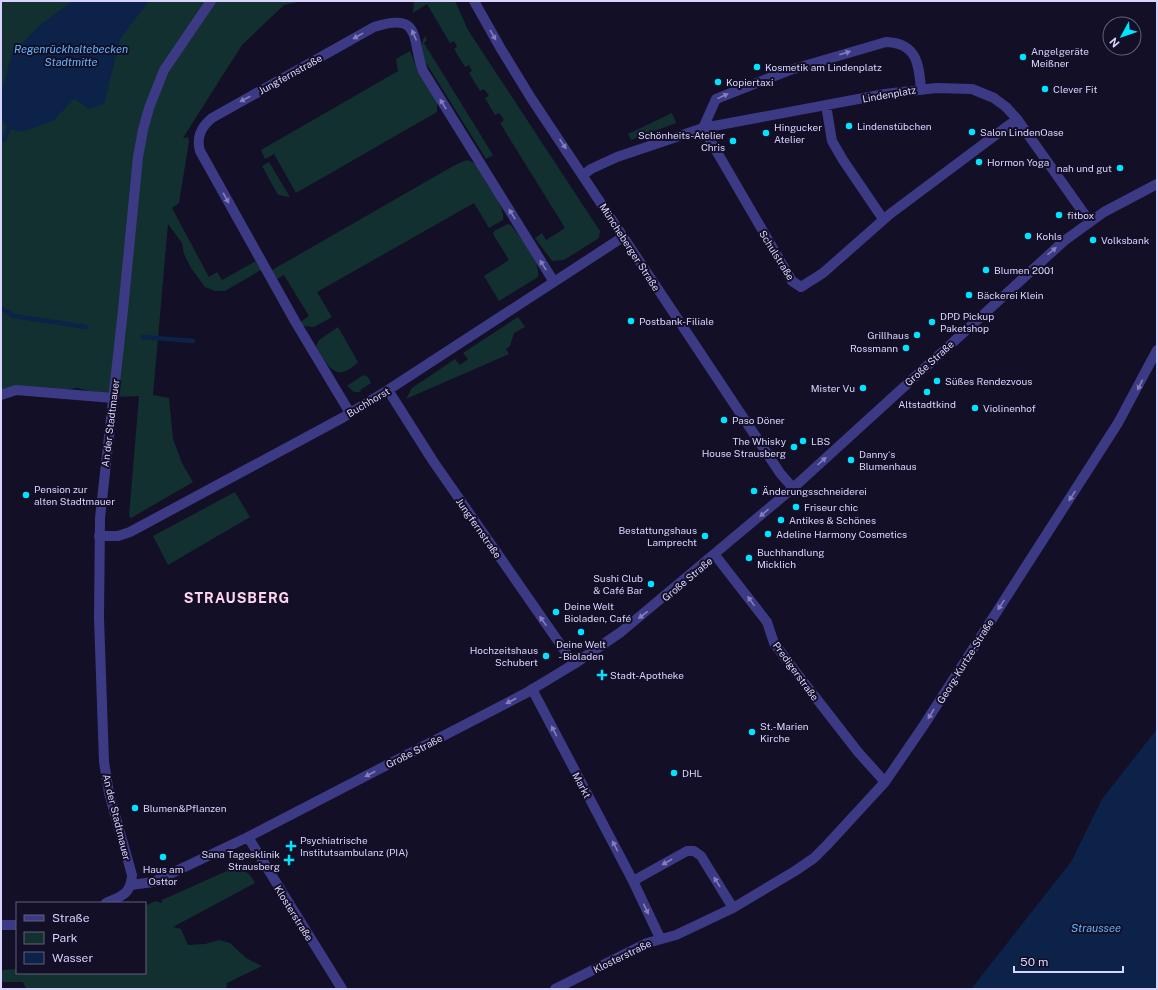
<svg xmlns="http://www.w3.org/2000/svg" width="1158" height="990" font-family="'Public Sans',sans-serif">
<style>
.green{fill:#12302f}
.water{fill:#0c2248}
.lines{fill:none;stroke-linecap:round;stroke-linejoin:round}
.stream{stroke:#0c2248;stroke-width:4.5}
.minor{stroke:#3d3a85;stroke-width:10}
.tertiary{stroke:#3d3a85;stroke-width:10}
.oneway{fill:#837fbc}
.poi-dot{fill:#00e5ff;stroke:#130f26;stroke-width:1.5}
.labels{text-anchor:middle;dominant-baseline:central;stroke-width:4;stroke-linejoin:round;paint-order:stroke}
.poi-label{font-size:10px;fill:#d9d4ff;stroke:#130f26;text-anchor:start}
.street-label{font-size:10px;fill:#d9d4ff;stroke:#130f26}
.water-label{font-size:11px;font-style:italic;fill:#62b6ff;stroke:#130f26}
.district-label{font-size:14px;font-weight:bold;letter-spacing:1px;fill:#ffd6f0;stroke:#130f26}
</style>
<rect width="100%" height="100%" fill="#130f26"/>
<path class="green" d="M1 1H302L284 5 242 45 183 138 188 137 189 141 179 203 172 208 209 277 217 272 222 280 256 261 261 270 225 291H215L205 287 191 268 184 254 182 243 168 224 153 395 169 398 173 439 182 463 193 482 131 518 129 516 139 396 115 397 77 388 44 393 1 395Z
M414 1H455L468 30 600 231 599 238 564 260 552 261 535 238 542 233 546 240 565 228 500 123 504 120 499 113 495 115 485 98 489 96 484 89 480 91 469 73 472 71 469 65 465 67 454 49 457 47 454 41 450 43 427 4 413 13Z
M425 36 427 40 424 43 493 155 486 159 423 58C421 49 420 44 425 36Z
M410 51 418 71 437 102V112L296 193 274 154 265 159 261 150 398 71 396 59Z
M672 113 676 123 631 140 628 134Z
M467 160C470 161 474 162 476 165 484 172 507 212 503 220L489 228 474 203 317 292 332 317 314 327 302 326 299 323 309 316 284 275 277 279 272 270 455 165Z
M269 162 290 197 278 195 262 166Z
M508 224 511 225C520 238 541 260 538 277L499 301 484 276 509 260 493 234 494 231Z
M518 317 525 327 514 333 510 346 506 349 509 354 406 399 412 388 455 359 460 365 468 359 463 353Z
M338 327 358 362C356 365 352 367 348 370 332 379 323 358 316 346L319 340Z
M363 375 368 377 371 383 360 390 361 392H354L347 386Z
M235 492 250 517 168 565 153 536Z
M238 866 250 875 255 883 173 927 181 929 188 945 205 944 219 940 230 943 246 958 262 966 227 983 226 989H26L23 982H1V970L17 969V973H145V906L155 901 162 903V900Z"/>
<path class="water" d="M73 1H149L120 39 104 104 89 109 74 99 53 121 21 132 8 128 1 118V93L12 54 41 24Z
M1157 729V989H971L1071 862 1102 799Z"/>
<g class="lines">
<path class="stream" d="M4 140 10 125
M1 308 14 316 86 327
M143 337 193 341"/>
<path class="minor" d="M474 1 501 49 531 98 780 473 793 488
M921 90C919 64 917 43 886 42L790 70 716 99 703 128 792 281 801 287 823 273 890 214 1017 119
M826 105 832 141 843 160 883 219
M583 175 591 169 617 157 703 128 885 94 936 88 972 89 994 98 1006 107 1017 119 1090 222
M388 390 433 461 574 664
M1 395 16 390 113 398
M350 413 296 323 200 151C196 137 201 127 212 118L374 27C423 11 411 40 423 71L554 282
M99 536H118L130 532 342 418 388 390 623 237
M715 555 767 622 774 643 795 671 858 752 885 782
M532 689 633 881 660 938
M248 837 342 989
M633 881 687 851H694L701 856 733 908
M131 885 153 882 248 837 526 693 574 664 621 632 793 488 1064 241 1104 212 1157 184
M555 989 647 943 676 935 733 908 795 871 814 858 827 845 885 782 924 725 1118 423 1157 350"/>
<path class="tertiary" d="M106 903C122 896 131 894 132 875L109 793 104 762 99 618 100 518 123 310 138 157 143 130 149 108 164 70 211 1
M1 925H17"/>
</g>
<defs><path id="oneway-solid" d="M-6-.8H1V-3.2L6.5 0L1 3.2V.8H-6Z"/></defs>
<g class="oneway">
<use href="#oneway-solid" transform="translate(414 35) rotate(-114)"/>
<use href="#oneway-solid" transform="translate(493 35) rotate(60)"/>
<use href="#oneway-solid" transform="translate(358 36) rotate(151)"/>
<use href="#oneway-solid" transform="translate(845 53) rotate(-17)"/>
<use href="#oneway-solid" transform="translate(723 96) rotate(-26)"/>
<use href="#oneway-solid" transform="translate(245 99) rotate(152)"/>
<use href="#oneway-solid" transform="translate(443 104) rotate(-122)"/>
<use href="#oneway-solid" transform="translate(563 144) rotate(56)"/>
<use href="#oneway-solid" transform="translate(226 198) rotate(61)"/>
<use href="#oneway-solid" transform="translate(512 214) rotate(-122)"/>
<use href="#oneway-solid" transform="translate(1052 251) rotate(-40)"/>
<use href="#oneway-solid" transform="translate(543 265) rotate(-122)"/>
<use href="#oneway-solid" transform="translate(1140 385) rotate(116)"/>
<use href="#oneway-solid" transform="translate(822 461) rotate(-42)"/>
<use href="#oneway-solid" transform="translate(1072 496) rotate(123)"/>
<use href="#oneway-solid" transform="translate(764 513) rotate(139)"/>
<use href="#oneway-solid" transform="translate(751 601) rotate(-126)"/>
<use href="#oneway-solid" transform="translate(1001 605) rotate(123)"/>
<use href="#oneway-solid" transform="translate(643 615) rotate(142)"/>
<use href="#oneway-solid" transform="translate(543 621) rotate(-125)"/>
<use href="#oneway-solid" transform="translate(511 701) rotate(153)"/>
<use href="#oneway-solid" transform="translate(931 714) rotate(122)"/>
<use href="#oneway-solid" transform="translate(554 731) rotate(-118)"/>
<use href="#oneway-solid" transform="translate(370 774) rotate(153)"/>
<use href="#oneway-solid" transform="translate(615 846) rotate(-118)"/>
<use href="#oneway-solid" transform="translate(667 862) rotate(151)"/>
<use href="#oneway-solid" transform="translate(717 882) rotate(-122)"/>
<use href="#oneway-solid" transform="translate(646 909) rotate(65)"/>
</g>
<g class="poi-dot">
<circle cx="1023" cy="57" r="4"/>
<circle cx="757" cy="67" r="4"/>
<circle cx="718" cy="82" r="4"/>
<circle cx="1045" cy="89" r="4"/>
<circle cx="849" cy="126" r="4"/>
<circle cx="972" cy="132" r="4"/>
<circle cx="766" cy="133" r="4"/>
<circle cx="733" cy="141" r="4"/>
<circle cx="979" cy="162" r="4"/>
<circle cx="1120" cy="168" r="4"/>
<circle cx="1059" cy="215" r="4"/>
<circle cx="1028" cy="236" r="4"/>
<circle cx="1093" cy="240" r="4"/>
<circle cx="986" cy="270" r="4"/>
<circle cx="969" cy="295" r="4"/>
<circle cx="631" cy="321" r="4"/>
<circle cx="932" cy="322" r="4"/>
<circle cx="917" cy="335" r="4"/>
<circle cx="906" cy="348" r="4"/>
<circle cx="937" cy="381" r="4"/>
<circle cx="863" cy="388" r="4"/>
<circle cx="927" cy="392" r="4"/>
<circle cx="975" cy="408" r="4"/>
<circle cx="724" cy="420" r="4"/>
<circle cx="803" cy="441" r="4"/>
<circle cx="794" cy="447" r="4"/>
<circle cx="851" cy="460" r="4"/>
<circle cx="754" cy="491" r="4"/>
<circle cx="26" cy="495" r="4"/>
<circle cx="796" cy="507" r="4"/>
<circle cx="781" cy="520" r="4"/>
<circle cx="768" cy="534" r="4"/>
<circle cx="705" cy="536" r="4"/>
<circle cx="749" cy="558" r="4"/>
<circle cx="651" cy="584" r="4"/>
<circle cx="556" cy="612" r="4"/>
<circle cx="581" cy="632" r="4"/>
<circle cx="546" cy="656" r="4"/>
<path d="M600 669h4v4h4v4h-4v4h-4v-4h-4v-4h4z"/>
<circle cx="752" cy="732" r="4"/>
<circle cx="674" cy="773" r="4"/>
<circle cx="135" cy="808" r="4"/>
<path d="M289 840h4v4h4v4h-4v4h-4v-4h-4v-4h4z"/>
<circle cx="163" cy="857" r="4"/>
<path d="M287 854h4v4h4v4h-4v4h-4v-4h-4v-4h4z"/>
</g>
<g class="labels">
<g class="poi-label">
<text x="1031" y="51">Angelgeräte<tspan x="1031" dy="12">Meißner</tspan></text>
<text x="765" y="67">Kosmetik am Lindenplatz</text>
<text x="726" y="82">Kopiertaxi</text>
<text x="1053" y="89">Clever Fit</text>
<text x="857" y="126">Lindenstübchen</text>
<text x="774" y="127">Hingucker<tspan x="774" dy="12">Atelier</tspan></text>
<text x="980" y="132">Salon LindenOase</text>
<text x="725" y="135" text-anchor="end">Schönheits-Atelier<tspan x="725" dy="12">Chris</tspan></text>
<text x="987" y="162">Hormon Yoga</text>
<text x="1112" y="168" text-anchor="end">nah und gut</text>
<text x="1067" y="215">fitbox</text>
<text x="1036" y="236">Kohls</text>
<text x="1101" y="240">Volksbank</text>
<text x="994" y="270">Blumen 2001</text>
<text x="977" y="295">Bäckerei Klein</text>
<text x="940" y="316">DPD Pickup<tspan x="940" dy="12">Paketshop</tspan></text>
<text x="639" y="321">Postbank-Filiale</text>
<text x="909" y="335" text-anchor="end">Grillhaus</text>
<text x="898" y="348" text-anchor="end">Rossmann</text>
<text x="945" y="381">Süßes Rendezvous</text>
<text x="855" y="388" text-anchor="end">Mister Vu</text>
<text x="927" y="404" text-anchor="middle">Altstadtkind</text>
<text x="983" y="408">Violinenhof</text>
<text x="732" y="420">Paso Döner</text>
<text x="786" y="441" text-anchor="end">The Whisky<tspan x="786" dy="12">House Strausberg</tspan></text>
<text x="811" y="441">LBS</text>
<text x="859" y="454">Danny´s<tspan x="859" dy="12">Blumenhaus</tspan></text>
<text x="34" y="489">Pension zur<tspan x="34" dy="12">alten Stadtmauer</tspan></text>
<text x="762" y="491">Änderungsschneiderei</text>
<text x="804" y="507">Friseur chic</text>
<text x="789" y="520">Antikes &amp; Schönes</text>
<text x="697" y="530" text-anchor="end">Bestattungshaus<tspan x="697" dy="12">Lamprecht</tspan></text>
<text x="776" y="534">Adeline Harmony Cosmetics</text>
<text x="757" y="552">Buchhandlung<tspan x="757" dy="12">Micklich</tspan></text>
<text x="643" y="578" text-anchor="end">Sushi Club<tspan x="643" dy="12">&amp; Café Bar</tspan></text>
<text x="564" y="606">Deine Welt<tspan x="564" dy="12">Bioladen, Café</tspan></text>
<text x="581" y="644" text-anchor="middle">Deine Welt<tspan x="581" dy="12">- Bioladen</tspan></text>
<text x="538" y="650" text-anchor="end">Hochzeitshaus<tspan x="538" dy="12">Schubert</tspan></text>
<text x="610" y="675">Stadt-Apotheke</text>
<text x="760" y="726">St.-Marien<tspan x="760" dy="12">Kirche</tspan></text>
<text x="682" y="773">DHL</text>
<text x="143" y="808">Blumen&amp;Pflanzen</text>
<text x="300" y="840">Psychiatrische<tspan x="300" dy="12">Institutsambulanz (PIA)</tspan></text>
<text x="280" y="854" text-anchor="end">Sana Tagesklinik<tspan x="280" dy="12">Strausberg</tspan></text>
<text x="163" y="869" text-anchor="middle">Haus am<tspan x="163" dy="12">Osttor</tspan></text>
</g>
<g class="street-label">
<text transform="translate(290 74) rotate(-29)">Jungfernstraße</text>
<text transform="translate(889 94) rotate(-10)">Lindenplatz</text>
<text transform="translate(630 247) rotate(57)">Müncheberger Straße</text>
<text transform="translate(777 255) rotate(58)">Schulstraße</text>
<text transform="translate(929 363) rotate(-42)">Große Straße</text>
<text transform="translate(368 402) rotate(-31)">Buchhorst</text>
<text transform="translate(110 423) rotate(-83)">An der Stadtmauer</text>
<text transform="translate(479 528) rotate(55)">Jungfernstraße</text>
<text transform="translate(687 579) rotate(-40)">Große Straße</text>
<text transform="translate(965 661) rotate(-58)">Georg-Kurtze-Straße</text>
<text transform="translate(796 671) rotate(54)">Predigerstraße</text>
<text transform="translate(414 751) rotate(-27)">Große Straße</text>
<text transform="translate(582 785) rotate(62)">Markt</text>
<text transform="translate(117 817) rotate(76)">An der Stadtmauer</text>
<text transform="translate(294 913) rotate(58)">Klosterstraße</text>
<text transform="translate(622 956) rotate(-26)">Klosterstraße</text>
</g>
<g class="water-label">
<text x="71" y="49">Regenrückhaltebecken<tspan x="71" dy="13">Stadtmitte</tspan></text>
<text x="1096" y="928">Straussee</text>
</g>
<g class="district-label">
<text x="237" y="598">STRAUSBERG</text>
</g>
</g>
<rect width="1158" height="990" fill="none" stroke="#d9d4ff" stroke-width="4"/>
<rect x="16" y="902" width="130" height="72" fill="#130f26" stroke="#625e7d"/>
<rect x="24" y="915" width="20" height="6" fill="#3d3a85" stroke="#625e7d"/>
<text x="52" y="922" font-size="12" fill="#d9d4ff">Straße</text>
<rect x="24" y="932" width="20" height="12" fill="#12302f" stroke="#625e7d"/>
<text x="52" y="942" font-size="12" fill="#d9d4ff">Park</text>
<rect x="24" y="952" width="20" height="12" fill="#0c2248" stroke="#625e7d"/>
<text x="52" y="962" font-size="12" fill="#d9d4ff">Wasser</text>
<g transform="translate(1122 36) rotate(230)"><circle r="19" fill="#130f26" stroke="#625e7d"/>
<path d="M0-3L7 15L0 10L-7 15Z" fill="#00e5ff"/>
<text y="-6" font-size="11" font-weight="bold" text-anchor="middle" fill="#d9d4ff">N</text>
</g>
<path d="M1014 966v6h109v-6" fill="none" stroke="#d9d4ff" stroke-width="2"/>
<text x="1020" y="966" font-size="12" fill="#d9d4ff" stroke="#130f26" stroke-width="3" paint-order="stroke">50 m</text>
</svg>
